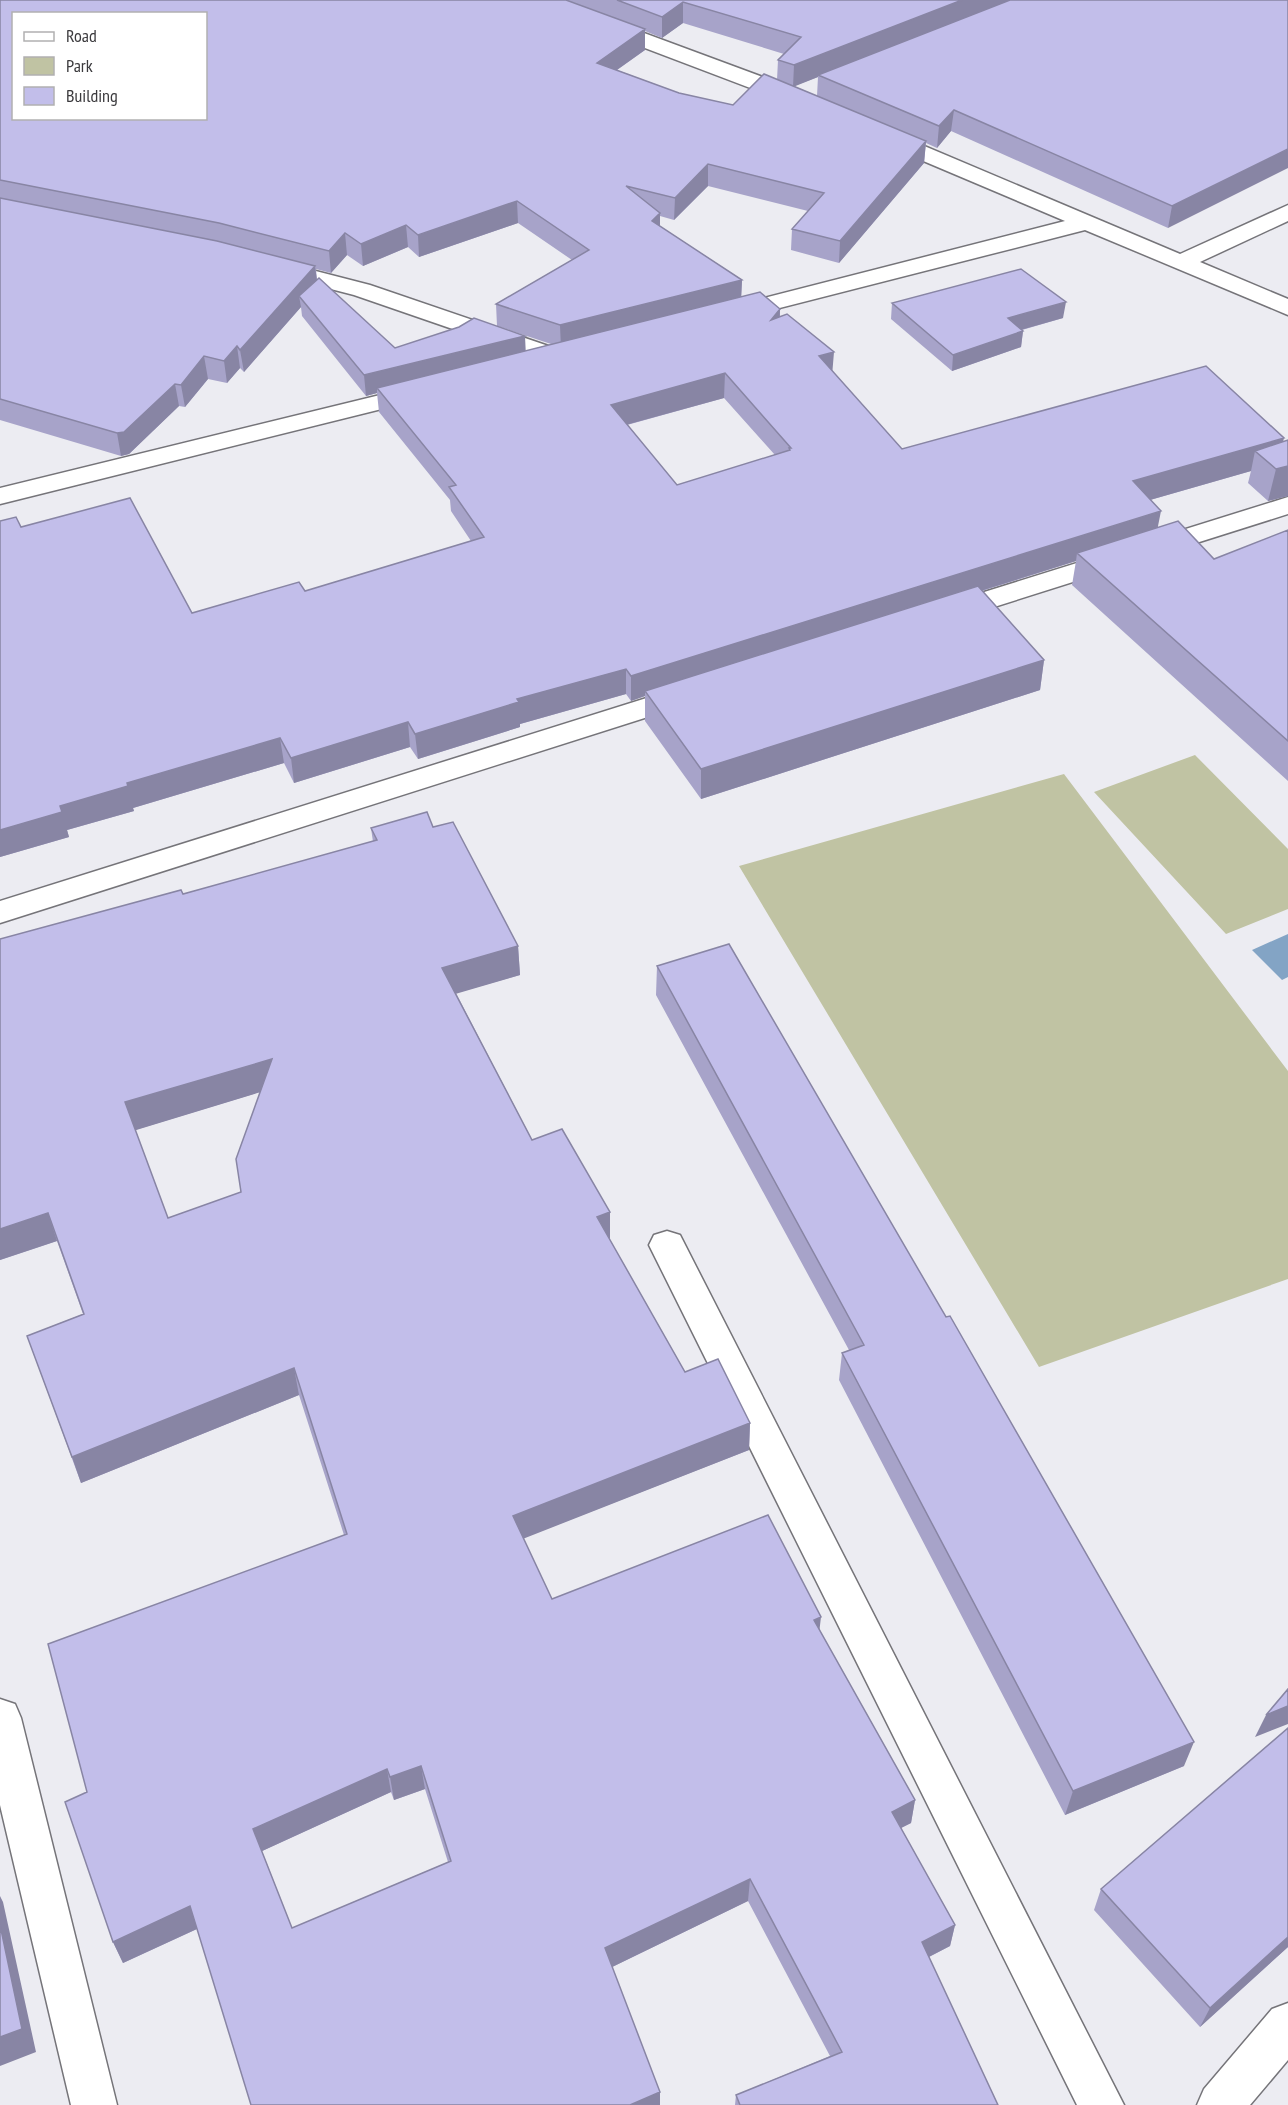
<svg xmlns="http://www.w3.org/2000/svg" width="1288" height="2105" font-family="'PT Sans Narrow',sans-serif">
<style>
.green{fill:#c0c3a3}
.water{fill:#83a4c5}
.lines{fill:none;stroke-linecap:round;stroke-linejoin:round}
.minor-casing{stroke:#757479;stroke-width:3}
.minor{fill:#fff;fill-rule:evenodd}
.wall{fill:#a7a3c9;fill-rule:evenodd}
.shaded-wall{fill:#8885a4}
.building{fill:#c2beea;stroke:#8885a4;stroke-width:1.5;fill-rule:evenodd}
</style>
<rect width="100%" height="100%" fill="#ececf2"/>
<path class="green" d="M1195 755 1288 849V909L1226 934 1094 792Z
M1064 774 1288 1071V1279L1039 1367 739 866Z"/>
<path class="water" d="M1288 934V977L1282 980 1252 950Z"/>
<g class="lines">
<g class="minor-casing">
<path id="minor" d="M526 0H555L806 93 809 98 806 103H790L529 4Z
M884 129 1180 254 1288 205V221L1200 262 1288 299V315L1085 230 729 321 721 319 717 314 721 309 1065 221 876 141 873 136 876 131Z
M273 260 370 285 569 353 572 358 569 363 560 365 551 363 354 295 265 272 261 267 265 262Z
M421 385 430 387 433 392 430 397 0 504V488Z
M1288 497V514L956 619 946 622 936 619 932 613 936 607Z
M688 685 698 687 702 694 698 701 0 923V901Z
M667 1231 680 1235 1124 2105H1077L649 1245 654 1235Z
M0 1699 15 1704 21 1718 117 2105H71L0 1805Z
M1288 2003V2060L1250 2105H1197L1204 2089 1272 2009Z"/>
</g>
<use href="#minor" class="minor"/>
</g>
<path class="wall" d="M0 0H1288L1168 228 951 131 937 148 926 143 924 163 839 263 791 250 792 229 808 211 708 186 674 220 660 216V226L742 280 741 297 780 309V317L832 371 902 449 1284 442 1288 440V496L1268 501 1248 483 1251 471 1150 500 1158 528 1214 559 1288 530V781L1072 585 1076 561 982 591 1044 660 1040 690 701 799 645 721V696L631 701 626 694 520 724V727L418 759 410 747 294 783 284 763 133 808 134 811 67 830 69 837 0 857 21 527 192 613 305 591 471 541 451 511 450 500 379 412 377 393 366 396 302 316 301 307 244 372 240 368 227 383 208 379 185 407 179 406 129 454 121 456 0 420ZM683 23 784 54 778 60 777 80 733 105 679 93 617 70 645 50V31L662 38ZM818 77 817 96 794 86ZM518 223 572 260 496 304 497 326 551 344 526 351 395 348 317 280 316 269 331 273 347 255 363 266 408 247 419 257ZM724 398 775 455 677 485 627 425Z
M892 303 1063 318 1022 330 1023 331 1021 347 952 371 891 319Z
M433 827 518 946 520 975 456 993 532 1140 610 1240 685 1372 750 1423 749 1450 523 1538 552 1599 820 1631 915 1800 911 1823 901 1828 955 1925 950 1946 929 1957 998 2105H735L736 2095 830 2056 748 1901 612 1967 197 1929 123 1963 113 1942 87 1792 344 1535 299 1395 81 1483 27 1336 83 1314 57 1241 0 1260V939L183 894 373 842 371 828ZM260 1092 241 1192 168 1218 135 1130ZM425 1789 448 1862 292 1928 262 1851 391 1792 394 1800Z
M657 966 1184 1766 1065 1815 839 1380 842 1353 849 1350 656 995Z
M1288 1728V1947L1200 2027 1094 1910 1101 1889Z"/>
<path class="shaded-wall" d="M962 0H1013L818 75V77L793 87 794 65Z
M683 2V23L662 38V17Z
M645 29V50L597 84V63Z
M954 110 951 131 937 148 939 126Z
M926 141 924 163 839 263 840 241Z
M1288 149V168L1168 228 1172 206Z
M708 164V186L674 220 675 198Z
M517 201 518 223 419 257 418 235Z
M660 213V235L652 221Z
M406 225 408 247 363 266 361 244Z
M345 233 347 255 331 273 329 251Z
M315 266 318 288 299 296 301 307 244 372 240 350Z
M742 280 741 302 561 348 560 325Z
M1066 302 1063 318 1006 334 1008 318Z
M780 309 779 333 771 320Z
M1023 331 1021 347 952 371 953 355Z
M525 336 526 357 377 388V393L366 396 364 375Z
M237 346 240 368 227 383 224 361Z
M834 352 832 376 819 356Z
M204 356 208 379 185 407 181 385Z
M725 373 724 398 611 429V405Z
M175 384 179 406 129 454 121 456 117 433Z
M1284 438 1278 463 1255 451 1251 471 1129 506 1133 481Z
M1288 466V496L1268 501 1276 469Z
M1161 511 1156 536 1077 553 1076 561 648 695 645 691V696L631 701V676Z
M1044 660 1040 690 701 799V769Z
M626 669V694L520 724V727L418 759 415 734 517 699Z
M408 722 410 747 294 783 291 758Z
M280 738 284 763 133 808 134 811 67 830 69 837 0 857V830L60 806 127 783Z
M518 946 520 975 445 997 442 968Z
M272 1059 277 1087 133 1131 125 1102Z
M610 1212V1240L597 1217Z
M48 1213 57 1241 0 1260V1229Z
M294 1368 299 1395 81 1483 72 1457Z
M750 1423 749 1450 515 1542 513 1516Z
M821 1617 818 1642 814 1620Z
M1288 1706V1724L1255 1737 1266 1715Z
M1194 1742 1184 1766 1065 1815 1073 1791Z
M421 1766 425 1789 394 1800 390 1777Z
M387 1769 391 1792 260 1852 253 1829Z
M915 1800 911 1823 887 1835 892 1812Z
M750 1879 748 1901 606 1970 605 1948Z
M0 1896 3 1902 36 2052 0 2066Z
M190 1906 199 1928 123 1963 113 1942Z
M955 1925 950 1946 917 1963 922 1942Z
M1288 1937V1947L1200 2027 1210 2008Z
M660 2092V2105H630Z"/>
<path class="building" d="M0 0H566L645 29 597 63 679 93 733 105 764 74 926 141 840 241 792 229 824 193 708 164 675 198 626 186 660 213 652 221 742 280 560 325 496 304 589 250 517 201 418 235 406 225 361 244 345 233 329 251 219 223 0 180ZM14 14H206V118H14Z
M617 0H962L794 65 778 60 801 37 683 2 662 17Z
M1010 0H1288V149L1172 206 954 110 939 126 818 75Z
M0 198 217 241 315 266 240 350 237 346 224 361 204 356 181 385 175 384 124 432 117 433 0 399Z
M1021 269 1066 302 1008 318 1023 331 953 355 892 303Z
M319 278 395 348 459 327 474 318 525 336 364 375 299 296Z
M760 292 780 309 771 320 787 314 834 352 819 356 902 449 1206 366 1284 438 1133 481 1161 511 631 676 626 669 517 699 519 702 415 734 408 722 291 758 280 738 127 783 128 786 60 806 62 812 0 830V521L16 517 21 527 130 498 192 613 299 582 305 591 484 537 449 487 456 485 377 388ZM725 373 791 448H789L790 450 677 485 611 405Z
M1288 440V466L1276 469 1255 451Z
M1178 521 1214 559 1288 530V741L1077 553Z
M978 586 1044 660 701 769 645 691Z
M427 812 433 827 453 822 518 946 442 968 532 1140 562 1129 610 1212 597 1217 685 1372 718 1359 750 1423 513 1516 552 1599 768 1515 821 1617 814 1620 915 1800 892 1812 955 1925 922 1942 998 2105H740L736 2095 842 2052 750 1879 605 1948 660 2092 630 2105H251L190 1906 113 1942 65 1802 87 1792 48 1644 347 1534 294 1368 72 1457 27 1336 84 1314 48 1213 0 1229V939L181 890 183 894 377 840 371 828ZM272 1059 236 1159 241 1192 168 1218 125 1102ZM421 1766 451 1861 292 1928 253 1829 387 1769 390 1777Z
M729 944 946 1317 950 1316 1194 1742 1073 1791 842 1353 864 1345 657 966Z
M1288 1689V1706L1266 1715Z
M1288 1728V1937L1210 2008 1101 1889Z
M0 1925 22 2029 0 2037Z"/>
<rect x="12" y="12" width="195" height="108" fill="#ffffff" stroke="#b1b0b1" stroke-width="1.5"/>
<rect x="24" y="32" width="30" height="9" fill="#ffffff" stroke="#b1b0b1" stroke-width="1.5"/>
<text x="66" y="42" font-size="18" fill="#3b3a3d">Road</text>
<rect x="24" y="57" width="30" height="18" fill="#c0c3a3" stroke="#b1b0b1" stroke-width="1.5"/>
<text x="66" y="72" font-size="18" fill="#3b3a3d">Park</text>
<rect x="24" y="87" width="30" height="18" fill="#c2beea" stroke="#b1b0b1" stroke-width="1.5"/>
<text x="66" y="102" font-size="18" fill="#3b3a3d">Building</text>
</svg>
